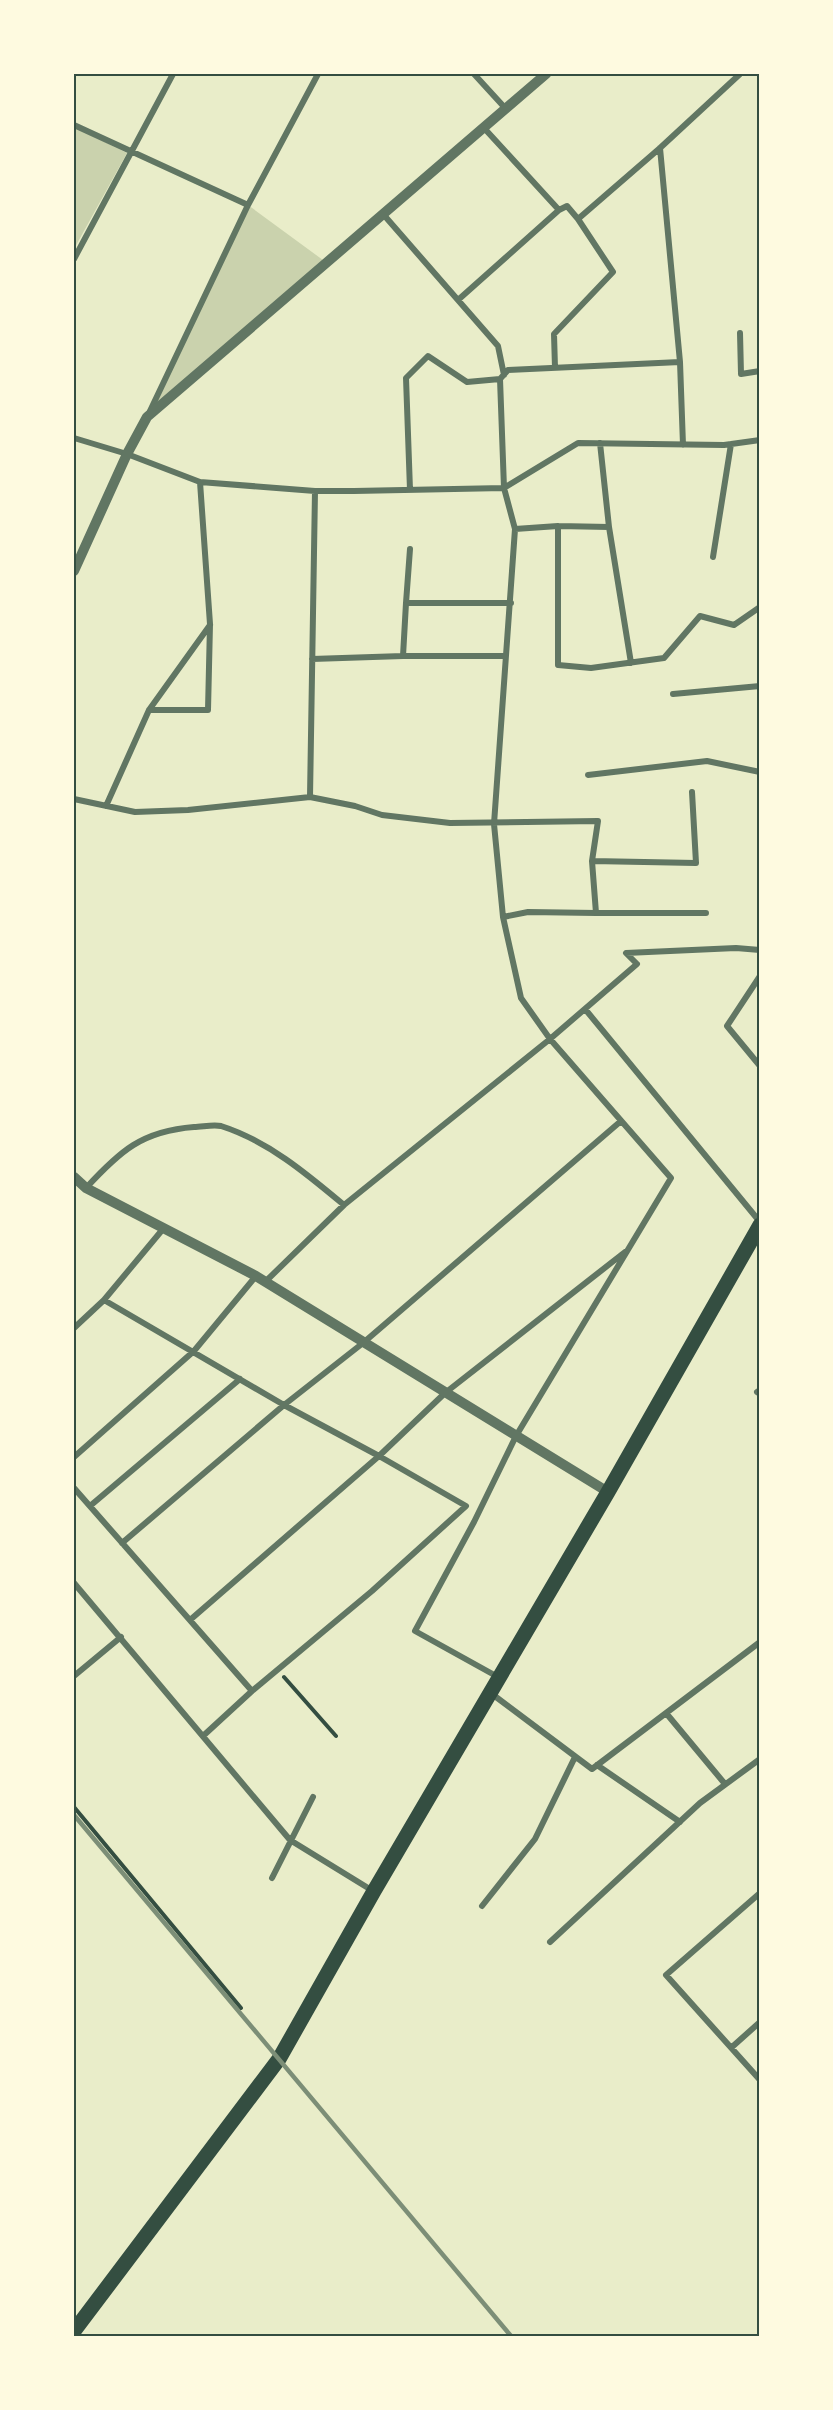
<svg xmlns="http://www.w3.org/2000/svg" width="833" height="2410" font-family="Cabin,sans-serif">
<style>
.green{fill:#cad2ad}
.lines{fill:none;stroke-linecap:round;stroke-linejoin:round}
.path{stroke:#344e41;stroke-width:4}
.minor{stroke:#617663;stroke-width:6}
.tertiary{stroke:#617663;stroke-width:10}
.primary{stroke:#344e41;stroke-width:15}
.rail{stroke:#7c8e77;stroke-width:4.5}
.neatline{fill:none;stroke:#344e41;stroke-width:2}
</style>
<rect width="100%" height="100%" fill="#e9edc9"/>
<path class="green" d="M74 127 127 153 74 249Z
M248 205 327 263 147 417Z"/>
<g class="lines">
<path class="path" d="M284 1677 336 1736
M74 1807 241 2008"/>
<path class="minor" d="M474 74 506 109
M74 125 248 205
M660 148 680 362 683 445
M559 210 567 206 578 219 660 148 740 74
M383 214 498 346 504 375
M74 259 173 74
M458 300 559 210 484 128
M740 333 741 374 760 371
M555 368 554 334 613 272 578 219
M150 411 248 205 318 74
M74 438 127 454 200 482 315 491H354L504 488 578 443 724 445 760 440
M600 443 609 527 558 526V665L591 668 664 658 700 616 734 625 760 607
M410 490 406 378 428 356 467 382 500 379
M558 526 515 529 504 488 500 379 508 370 680 362
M609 527 631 663
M410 549 406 603H511
M713 557 731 444
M406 603 403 656H505
M312 659 403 656
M673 694 760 686
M149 710H208L210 624 200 482
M588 775 707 761 760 772
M310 797 315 491
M74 799 135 812 188 810 310 797 355 806 382 815 450 823 598 821 592 861 696 863 692 792
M106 806 149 710 210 625
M596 913H706
M503 917 528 912 596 913 592 861
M760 976 727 1026 760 1066
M585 1009 760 1222
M86 1188C120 1151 142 1131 194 1127 202 1127 213 1124 221 1126 268 1141 307 1174 344 1205
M265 1282 344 1205 550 1039 637 964 626 953 736 948 760 950
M104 1300 163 1229
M74 1328 104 1300 284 1405 363 1343 621 1121
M760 1390 757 1392 760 1394
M74 1457 194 1351 256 1276
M74 1488 252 1691 372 1591 466 1506 379 1456 190 1620
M90 1506 240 1379
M122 1543 284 1405 379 1456 445 1393 625 1252
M74 1583 290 1840 373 1891
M74 1676 121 1637
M498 1677 415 1631 474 1522 516 1436 671 1178 550 1039 521 998 503 917 494 824 515 529
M492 1694 592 1769 760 1642
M666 1713 725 1784
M203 1736 252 1691
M597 1765 680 1822
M272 1878 313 1797
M760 1893 666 1975 760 2080
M482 1906 535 1839 575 1757
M550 1942 700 1803 760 1759
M732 2047 760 2022"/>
<path class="tertiary" d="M74 571 127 454 147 417 546 74
M74 1177 86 1188 256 1276 608 1492"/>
<path class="primary" d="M74 2331 279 2059 374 1891 608 1492 760 1225"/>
<path class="rail" d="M74 1815 511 2336"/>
</g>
<rect width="833" height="2410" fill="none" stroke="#fefae0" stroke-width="150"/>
<rect x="75" y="75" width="683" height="2260" class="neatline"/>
</svg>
